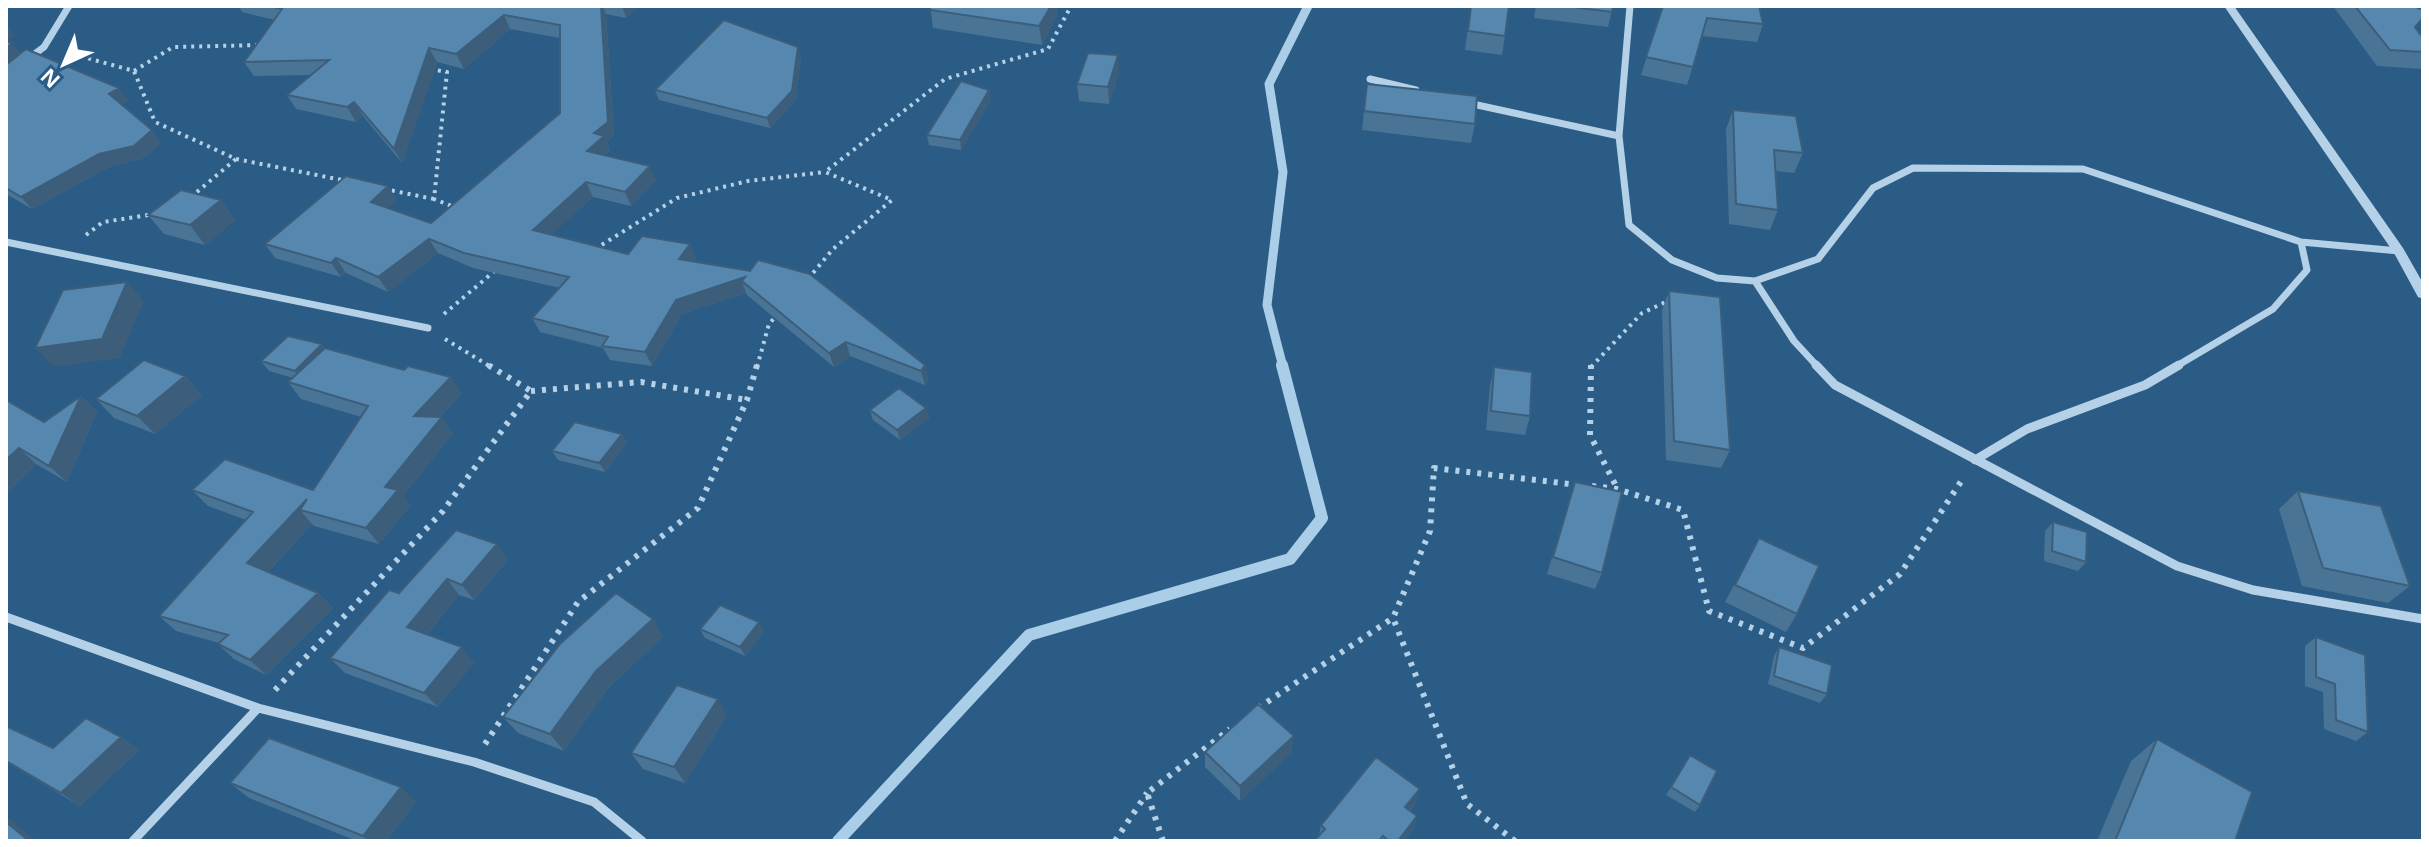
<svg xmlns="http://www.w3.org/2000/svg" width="2429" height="847" font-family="Helvetica,sans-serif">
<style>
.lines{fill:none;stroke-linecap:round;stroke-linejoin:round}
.stream-far1{stroke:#aacde8;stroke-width:9}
.stream{stroke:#aacde8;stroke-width:12}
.path-far1{stroke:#b5d1e7;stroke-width:4;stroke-dasharray:3 5;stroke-linecap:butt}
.path{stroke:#b5d1e7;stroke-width:6;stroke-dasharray:4 7;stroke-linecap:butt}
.minor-far1{stroke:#b5d1e7;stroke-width:7}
.minor{stroke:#b5d1e7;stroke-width:9}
.tertiary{fill:#b5d1e7;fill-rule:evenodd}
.wall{fill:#4a7496}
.shaded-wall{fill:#3c5e7a}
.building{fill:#5687af;stroke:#3c5e7a;stroke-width:2}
</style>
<rect width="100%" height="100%" fill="#2a5c86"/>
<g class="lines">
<path class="stream-far1" d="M1283 367 1267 305 1283 172 1269 84 1308 6"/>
<path class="stream" d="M838 841 1029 635 1290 559 1322 518 1282 365"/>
<path class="path-far1" d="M65 52 134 71 155 122 236 159 191 197
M430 69 447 72 434 199 454 207
M134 71 173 47 262 45
M236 159 347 181
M384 189 434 199
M86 235 103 222 155 214
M595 249 677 198 748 181 825 172
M808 279 833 249 892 200 825 172 945 79 1048 49 1071 6
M444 314 497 269
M445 339 491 367
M757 367 769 324 778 314
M1591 367 1642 313 1670 300"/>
<path class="path" d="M1591 365 1590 435 1617 488
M531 391 641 382 747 400
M1592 486 1617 489 1683 510 1709 611 1803 648 1900 574 1964 477
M275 690 443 511 531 391 488 365
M1258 708 1393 618
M485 744 578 602 698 508 747 400 757 365
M1115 841 1147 793
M1163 841 1147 793 1230 729
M1515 841 1467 804 1393 618 1430 531 1434 468 1578 485"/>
<path class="minor-far1" d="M1630 6 1619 136 1629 225 1672 260 1717 278 1755 281 1818 259 1873 188 1913 168 2083 169 2301 242 2399 251
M28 59 44 47 69 6
M1370 79 1416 90
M1468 103 1619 136
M6 242 428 328
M1755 281 1794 341 1818 367
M2175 367 2273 309 2307 270 2301 242"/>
<path class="minor" d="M1816 365 1835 385 2177 566 2253 590 2423 619
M1975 460 2027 429 2145 385 2179 365
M6 617 258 708 474 762 594 802 642 841
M133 841 258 708"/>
<path class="tertiary" d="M2224 6H2234L2403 248 2423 283V299L2418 297 2394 253Z"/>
</g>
<path class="wall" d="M239 6H639L626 18 606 14 614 136 607 142 610 150 605 155 656 180 631 206 593 197 551 234 628 254 696 258 694 261 750 271 925 365 928 379 925 385 850 356 834 367 747 295 746 293 682 314 652 366 610 360 603 348 540 332 532 318 560 288 473 268 438 253 388 292 346 273 341 277 275 258 265 244 388 186 397 200 388 208 431 223 560 113V38L510 29 464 69 437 62 402 163 363 116 356 122 296 109 287 95 311 75 254 76 244 62 275 20 242 12Z
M930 6H1056L1057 16 1042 45 933 28Z
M1471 6 1505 36 1502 55 1465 50Z
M1536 6H1613L1608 27 1534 18Z
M1663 6 1763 24 1757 42 1702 36 1687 85 1641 75Z
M2333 6H2414L2423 10V19L2415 28 2423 38V69L2377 66Z
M6 41 20 54 128 100 122 104 152 130 161 143 144 158 109 167 32 209 6 194Z
M801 57 795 101 770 128 659 100 655 90Z
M1119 72 1109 104 1079 101 1077 84Z
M1367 84 1475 124 1471 143 1362 130Z
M991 100 961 150 929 145 927 135Z
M1733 110 1803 153 1794 173 1775 171 1778 210 1770 230 1729 224 1726 129Z
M221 200 235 220 205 245 164 234 148 215Z
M1669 291 1730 450 1721 468 1666 460 1662 310Z
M324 348 462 393 440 417 453 433 403 496 410 506 379 544 314 526 312 524 268 572 318 593 333 608 266 675 234 659 218 644 219 643 176 631 159 616 246 520 208 506 192 490H313L361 417 301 399 288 382 293 378 269 371 261 361Z
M1494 367 1530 416 1525 435 1486 430 1490 386Z
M185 376 202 395 155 434 114 418 96 399Z
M81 396 97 412 67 482 36 464 6 494V400L44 422Z
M926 408 929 418 900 440 873 420 870 410Z
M622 434 627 443 605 472 558 460 552 451Z
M1575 482 1602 573 1595 589 1547 574Z
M2298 491 2410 586 2388 603 2302 586 2279 509Z
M2053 522 2086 562 2078 571 2044 561 2045 531Z
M1759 538 1797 614 1786 632 1725 602Z
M508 560 474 600 459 595 427 634 474 662 438 707 345 673 330 658 399 593Z
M653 619 663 637 608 688 564 751 518 733 503 717Z
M700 629 764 631 745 656 705 638Z
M2316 637 2368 732 2356 741 2324 729 2323 692 2305 686V646Z
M1779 647 1827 694 1820 703 1768 684 1774 656Z
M727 715 685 783 643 769 631 753Z
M6 729 53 748 121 737 139 750 80 806 6 762Z
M2157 739 2235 841H2097L2131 761Z
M1205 752H1292L1240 801 1205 767Z
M1690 755 1700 805 1695 812 1666 795Z
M230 783 416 801 387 841H357L249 798Z
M1416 803 1410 811 1417 816 1413 830 1404 841H1314L1319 835 1321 825Z"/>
<path class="shaded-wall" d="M601 6H603L606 14 614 136 607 142 610 150 594 165 587 151 594 133Z
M622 6H639L626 18Z
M1051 6H1056L1057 16 1042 45 1039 26Z
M504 15 510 29 464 69 456 54Z
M6 25 15 36 6 41Z
M12 43 23 56 6 70V49Z
M798 47 801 57 795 101 770 128 767 118Z
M429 48 437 62 402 163 394 149Z
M1118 55 1119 72 1109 104 1108 87Z
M119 88 128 100 119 106 109 94Z
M989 90 991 100 961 150 960 140Z
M354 102 363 116 356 122 347 107Z
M152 130 161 143 144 158 109 167 32 209 21 197 99 154Z
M650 166 656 180 631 206 625 192Z
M586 182 593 197 541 244 533 230Z
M388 186 397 200 380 216 371 202Z
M221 200 235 220 205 245 190 225Z
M429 239 438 253 388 292 378 277Z
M690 244 696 258 685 273 679 259Z
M336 258 346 273 341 277 331 263Z
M745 277 742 281 746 293 682 314 652 366 645 352 676 300Z
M127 282 144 301 120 358 54 367 35 348Z
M846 342 850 356 834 367 829 353Z
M322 344 329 354 303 381 295 371Z
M925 365 928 379 925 385 921 371Z
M185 376 202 395 155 434 137 416Z
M451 377 462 393 426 432 414 416Z
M81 396 97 412 67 482 49 466Z
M926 408 929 418 900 440 897 430Z
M442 417 453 433 403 496 410 506 379 544 366 528 385 487Z
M622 434 627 443 605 472 599 463Z
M19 448 36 464 6 494V460Z
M307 499 300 510 312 524 262 578 247 563Z
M497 544 508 560 474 600 462 585Z
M447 579 459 595 420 642 407 627Z
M318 593 333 608 266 675 250 660Z
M653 619 663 637 608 688 564 751 550 734 596 671Z
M759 622 764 631 745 656 740 647Z
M462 647 474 662 438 707 424 693Z
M718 699 727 715 685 783 674 767Z
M1294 736 1292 752 1240 801V786Z
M121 737 139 750 80 806 61 793Z
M401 787 416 801 387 841H369L363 836Z
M1420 789 1416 803 1401 821 1405 807Z
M6 816 37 841H27L6 822Z
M1417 816 1413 830 1404 841H1398Z"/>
<path class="building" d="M268 6H601L608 122 594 133 604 136 587 151 650 166 625 192 586 182 533 230 628 254 642 236 690 244 679 259 750 271 758 260 810 274 925 365 921 371 846 342 829 353 742 281 745 277 676 300 645 352 602 346 608 337 532 318 569 277 464 253 429 239 378 277 336 258 331 263 265 244 346 176 388 186 371 202 431 223 560 113V25L504 15 456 54 429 48 394 149 354 102 347 107 287 95 329 60 244 62 282 9Z
M930 6H1051L1039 26 930 10Z
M1471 6H1509L1505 36 1468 31Z
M1565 6H1613L1612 12Z
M1663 6H1759L1763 24 1707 18 1693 67 1646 57Z
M2355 6H2414L2423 10V18L2415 27 2423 38V52L2390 50Z
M724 20 798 47 792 91 767 118 655 90Z
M6 41 12 43 6 49Z
M26 49 119 88 109 94 152 130 134 146 99 154 21 197 6 188V65Z
M1088 53 1118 55 1108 87 1077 84Z
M961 81 989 90 960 140 927 135Z
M1367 84 1477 96 1475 124 1364 111Z
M1733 110 1796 116 1803 153 1774 150 1778 210 1736 204Z
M181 190 221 200 190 225 148 215Z
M127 282 102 339 35 348 63 290Z
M1669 291 1720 297 1730 450 1674 441Z
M288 336 322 344 295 371 261 361Z
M325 348 404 370 408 366 451 377 414 416 442 417 385 487 398 490 366 528 300 510 307 499 247 563 318 593 250 660 218 644 228 635 159 616 253 512 192 490 225 459 313 490 368 406 288 382Z
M144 360 185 376 137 416 96 399Z
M1494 367 1532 372 1530 416 1491 411Z
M899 388 926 408 897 430 870 410Z
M81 396 49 466 19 448 6 460V400L44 422Z
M575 422 622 434 599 463 552 451Z
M1575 482 1622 492 1602 573 1553 557Z
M2298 491 2381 506 2410 586 2323 568Z
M2053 522 2087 532 2086 562 2052 551Z
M456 530 497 544 462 585 447 579 407 627 462 647 424 693 330 658 389 590 399 593Z
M1759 538 1819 566 1797 614 1735 585Z
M616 593 653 619 596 671 550 734 503 717 560 644Z
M720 605 759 622 740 647 700 629Z
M2316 637 2365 655 2368 732 2336 720 2335 684 2316 677Z
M1779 647 1832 665 1827 694 1774 676Z
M677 685 718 699 674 767 631 753Z
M1258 704 1294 736 1240 786 1205 752Z
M86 718 121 737 61 793 6 761V729L8 727 53 748Z
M269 738 401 787 363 836 230 783Z
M2157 739 2252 792 2235 841H2115Z
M1690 755 1717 771 1700 805 1671 787Z
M1376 757 1420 789 1405 807 1417 816 1398 841H1389L1383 836 1379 841H1314L1325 829 1321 825Z
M6 822 28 840 6 841Z"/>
<rect width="2429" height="847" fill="none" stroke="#ffffff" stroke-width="16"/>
<g transform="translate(64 64) rotate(224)" stroke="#2a5c86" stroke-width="6" paint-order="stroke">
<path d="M0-6L14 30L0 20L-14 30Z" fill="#ffffff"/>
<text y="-12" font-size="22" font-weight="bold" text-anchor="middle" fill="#ffffff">N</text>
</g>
</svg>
